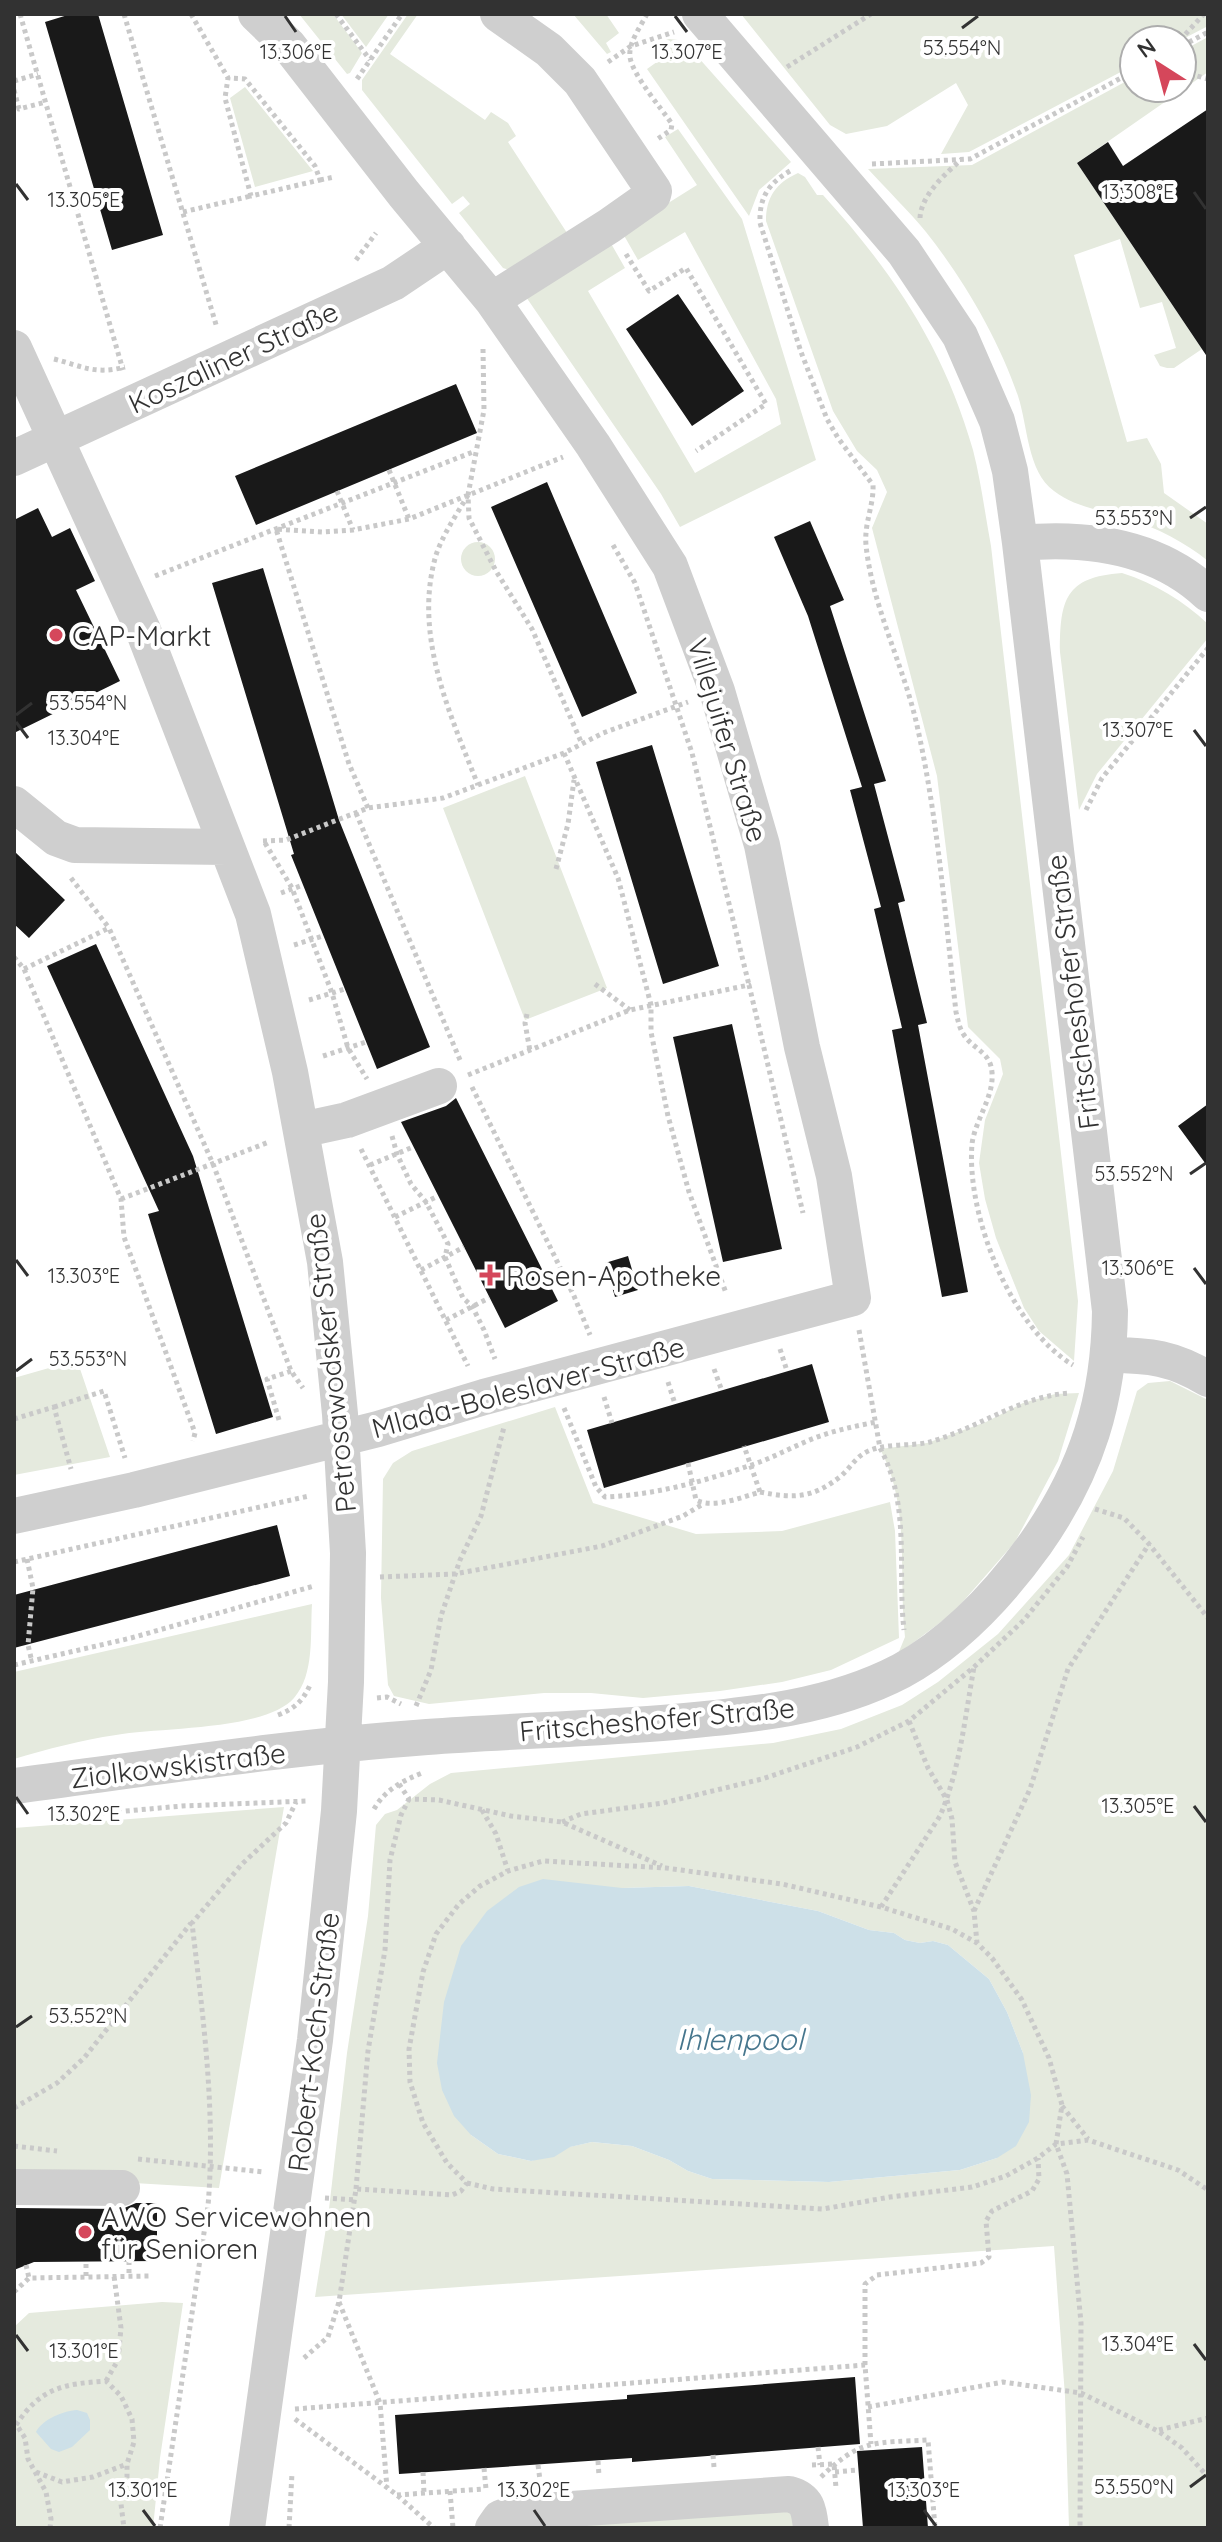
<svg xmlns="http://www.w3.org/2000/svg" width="1222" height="2542" font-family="Quicksand,sans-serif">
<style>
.green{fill:#e5eade;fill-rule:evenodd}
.water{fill:#cde0e8}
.building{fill:#191919}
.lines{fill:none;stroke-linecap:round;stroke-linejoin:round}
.path{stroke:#c9c9c9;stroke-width:5;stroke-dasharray:4 4;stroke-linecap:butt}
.minor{stroke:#cfcfcf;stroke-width:36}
.ticks{fill:none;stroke:#323232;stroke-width:3}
.poi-dot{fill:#d5475b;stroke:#fff;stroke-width:3}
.labels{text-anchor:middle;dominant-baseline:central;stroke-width:8;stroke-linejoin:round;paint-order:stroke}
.street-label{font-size:28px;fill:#323232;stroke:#fff}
.poi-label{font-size:28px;fill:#323232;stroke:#fff;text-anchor:start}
.water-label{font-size:30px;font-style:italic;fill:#46768d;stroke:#fff}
.ticks-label{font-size:20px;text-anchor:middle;fill:#323232;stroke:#fff;stroke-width:8;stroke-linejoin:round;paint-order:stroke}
</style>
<rect width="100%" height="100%" fill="#fff"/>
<path class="green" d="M299 14H333L362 53 350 73 347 74Z
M341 14H389L366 47Z
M408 14H418L390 54 485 120 491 112 508 123 516 136 508 142 569 236 521 274 503 268 459 213 470 204 463 196 452 204 362 90V80Z
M573 14H606L619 33 606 43 611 52 607 54Z
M741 14H1208V26L1181 40H1134V65L969 152 941 154 968 105 956 83 887 126 846 134 830 125Z
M1208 37V72L1077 163 1202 349 1174 368H1167L1160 366 1154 355 1176 348 1162 302 1140 308 1120 239 1074 255 1127 442 1147 438 1161 464 1164 493 1208 524V561C1186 543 1156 527 1128 519 1105 511 1074 507 1054 491 1027 471 1028 426 1018 396 998 338 964 280 926 232 908 210 887 190 868 169L972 165 1134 77V88H1182V51Z
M669 39 678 40 689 47 791 162 759 190 749 216 647 69 668 54 660 42Z
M245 87 313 171 255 187 230 98Z
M678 129 742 219 816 460 680 527 661 494 524 294 609 240 625 268 588 291 695 473 781 424 776 399 685 232 638 260 622 232 697 185 665 137Z
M798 173 805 177 817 195H823C893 272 944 348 973 450 981 481 985 514 991 546L1078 1301 1074 1361 1039 1331 1024 1308 996 1238 985 1199 979 1163 985 1120 1003 1074 1000 1059 968 1027 937 776 872 528 887 492 877 470 857 451 833 411 766 221C766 197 776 183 798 173Z
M461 559a17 17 0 1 1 34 0a17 17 0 1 1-34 0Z
M1122 573C1156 584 1182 600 1208 624V638L1097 774 1079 810 1060 652C1060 600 1065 577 1122 573Z
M525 776 607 988 525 1020 443 808Z
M77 1360 110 1457 14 1475V1378Z
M1170 1381 1208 1400V2528H1069L1065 2396 1054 2246 315 2297 329 2209 347 2053 368 1916 376 1825 385 1814 397 1810 430 1784 451 1773 773 1743 841 1729 902 1705 938 1682 998 1634 1069 1555 1113 1471 1137 1391 1148 1383ZM689 1886 818 1911 869 1930 894 1933 905 1940 920 1943 933 1941 948 1945 989 1979 1007 2012 1023 2053 997 2158 960 2170 829 2182 712 2179 688 2171 669 2160 632 2146 592 2142 569 2147 531 2161 498 2154 471 2135 622 1888Z
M1079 1393 1058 1461 1015 1542 953 1613 898 1654 905 1637C898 1575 911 1506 880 1449L927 1443 986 1422 1023 1403 1055 1394Z
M555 1407 593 1503 696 1534 782 1531 890 1502 895 1531 899 1638 831 1670 782 1682 720 1691 643 1698 591 1693H544L429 1704 394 1696 388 1685 381 1598 383 1479 393 1463 412 1451Z
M312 1604C310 1634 315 1674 294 1698 265 1731 160 1727 116 1735 81 1740 48 1749 14 1759V1672Z
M284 1807 219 2188 14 2176V1828Z
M162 2302 183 2303 160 2458 153 2528H14V2327L29 2313Z
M793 2511 798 2528H515Z"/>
<path class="water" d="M543 1879 622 1888 689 1886 818 1911 869 1930 894 1933 905 1940 920 1943 933 1941 948 1945 989 1979 1007 2012 1023 2053 1031 2095 1029 2122 1016 2146 997 2158 960 2170 829 2182 712 2179 688 2171 669 2160 632 2146 592 2142 570 2147 554 2157 531 2161 498 2154 471 2135 454 2116 442 2090 437 2063 444 2002 461 1946 487 1911 519 1887Z
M77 2410 87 2413 90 2420V2430L72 2447 59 2452 51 2449 36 2432C43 2419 63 2411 77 2410Z"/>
<path class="building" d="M71 14H98L163 235 112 250 45 22Z
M1208 109V358L1077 163 1108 142 1123 166Z
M678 294 744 391 692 426 626 329Z
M456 384 477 433 256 525 235 476Z
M547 482 637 693 582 717 491 507Z
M38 508 52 537 70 528 95 581 76 590 120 681 14 733V520Z
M810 521 844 600 830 606 886 781 874 784 905 901 898 903 927 1023 918 1025 968 1292 942 1297 892 1030 917 1025 902 1028 874 909 881 907 850 790 862 787 808 616 774 537Z
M263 568 339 820 430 1047 377 1069 291 855 294 854 212 583Z
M652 745 719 966 663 984 596 762Z
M14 851 65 900 29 938 14 924Z
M96 944 193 1156 273 1417 216 1434 148 1214 159 1211 47 966Z
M732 1024 782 1249 723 1262 673 1037Z
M456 1098 558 1301 505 1328 401 1122 446 1106Z
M1208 1104V1167L1178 1126Z
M628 1256 638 1290 615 1297 605 1263Z
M812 1364 829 1422 604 1488 587 1430Z
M277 1525 290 1576 14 1648V1595Z
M136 2203H157V2261L34 2262 14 2270V2208L122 2209Z
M855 2377 860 2444 632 2462V2458L399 2474 395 2415 627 2399V2395Z
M922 2447 928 2528H863L857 2451Z"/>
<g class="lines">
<path class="path" d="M20 14 123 370
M124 14 217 328
M191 14 228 78 225 98 251 196 320 180 315 166 245 79 228 78
M336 14 370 60
M647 14C641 26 628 43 630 57 632 74 661 108 672 124L671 130 656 140
M1180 40 1204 14
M1182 46 1208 32
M608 62 631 46 674 32
M787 67 871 14
M1182 72 1208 79
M357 79 402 14
M14 81 38 74
M14 90 19 109 46 102
M872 164 970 159 1134 71
M790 171C769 183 759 197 760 223L801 352 827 419 838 438 873 485C874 505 864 523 866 545 872 605 902 662 916 721 938 817 945 915 956 1012 958 1020 959 1028 964 1035 974 1050 991 1052 992 1073 994 1097 975 1120 972 1144 966 1215 1011 1328 1073 1365
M320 180 334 177
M183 212 251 196
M920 218C921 195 946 173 962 159
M626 254 649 291 686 268 766 404 696 451
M356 260 376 233
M483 349 484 410 468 495 469 518 496 571 532 629 582 744
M54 359C82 366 94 375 125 367
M389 470 409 519
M337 491 353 530
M468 495C457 514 443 534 436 555 413 634 449 712 478 785
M613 545 635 583 692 753 749 985
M155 576 473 452
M564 753 618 878 651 1005V1032L668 1116 689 1192 726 1293
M368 808 349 764 276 529 322 532 353 530 409 519 563 457
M1086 810 1102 778 1208 648
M356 813 460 1060
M263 841 286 840 368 808 443 798 564 753 603 733 688 702
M265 843 292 888 332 993 348 1048 367 1079
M556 869 568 824 574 780
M71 878 109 928
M281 893 303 885
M294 945 323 936
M14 957 24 969 121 1199 124 1237 195 1433 193 1441
M24 969 109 928 213 1164 291 1371 303 1388
M595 984 630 1010
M309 1000 345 989
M527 1014 525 1023 530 1051
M323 1056 366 1042
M468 1075 630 1010 749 985 803 1213
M472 1087 574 1296 590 1335
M392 1136 397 1154 411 1184 426 1202 448 1244 445 1257 463 1298 472 1306 484 1330 495 1359
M361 1149 468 1366
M370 1165 413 1147
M121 1199 269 1142
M395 1217 438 1196
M421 1270 464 1247
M446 1320 489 1298
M859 1330 880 1448C911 1505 897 1569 904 1630
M780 1349 787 1371
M714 1369 722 1391
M668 1382 675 1404
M604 1397 612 1423
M54 1407 104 1391 125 1458
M564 1408 596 1487 605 1497C653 1495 702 1482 748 1466 768 1460 786 1450 805 1442 827 1432 851 1427 876 1422
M14 1419 54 1407 71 1469
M279 1420 267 1379 291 1371
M688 1463 696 1500C713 1509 743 1497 760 1492L744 1446
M760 1492C795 1499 813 1498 841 1476 849 1469 855 1459 863 1454 881 1442 910 1447 930 1442 978 1428 1020 1396 1070 1393
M1095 1509 1124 1518 1149 1544 1208 1618
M27 1559 33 1588 28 1645 32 1662
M14 1562 309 1496
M380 1577 455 1574 602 1546 683 1516 703 1504
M14 1665 131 1638 314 1586
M377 1698 387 1697 401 1704
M416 1706 431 1670 441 1616 460 1560 481 1516 504 1427
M278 1715C294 1709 303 1701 310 1685
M909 1721 928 1768 947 1800 952 1819 955 1862 974 1911 977 1943
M399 1784 409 1799 439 1800 511 1816 562 1822 662 1866
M374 1809C385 1790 402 1781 422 1773
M482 1810 496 1834 508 1871
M70 1816 182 1806 307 1801
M562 1822 581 1814 663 1803 762 1779 857 1747 909 1721 974 1667 1024 1620 1067 1567 1083 1537
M881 1907 940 1816C960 1769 965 1717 974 1667
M974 1911 1030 1789 1068 1669 1149 1544
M1062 2106 1088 2139
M14 2108 57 2083 84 2058 191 1923
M14 2146 57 2151
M138 2159 264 2172
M467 2183 493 2189 823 2209 890 2197 972 2187 1006 2176 1038 2158 1056 2144 1088 2140 1178 2170 1208 2190
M356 2189 368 2051 385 1950 390 1860 401 1815 409 1799
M325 2198 355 2200
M129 2261V2276
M26 2265 29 2278
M86 2276V2261
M14 2292 29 2278 150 2276
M339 2302 380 2403 387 2488
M304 2358 328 2337 339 2302 356 2189 452 2195 461 2191 467 2183 447 2163 423 2123 410 2082 409 2049 423 1972 436 1934 459 1904 480 1886 508 1871 543 1861 666 1868 782 1884 881 1907 952 1929 977 1943 992 1958 1022 2000 1049 2058 1062 2105 1056 2144 1067 2174 1081 2323 1080 2528
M865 2365V2284L877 2275 981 2263 989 2257 986 2221 992 2211 1032 2191 1039 2179 1038 2158
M106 2381 118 2360 121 2328 114 2276
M868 2407 1003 2382 1081 2393 1158 2431 1182 2448 1208 2477
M295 2409 865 2365 871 2444
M295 2419 397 2495 434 2528
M14 2421 25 2438 28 2459 46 2492 51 2519 50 2528
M16 2425C41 2387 64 2384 106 2381L121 2396 132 2419 134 2442 127 2464V2477L120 2496 124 2528
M1159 2430 1208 2418
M818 2447 820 2465
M713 2455 714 2467
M598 2461 599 2476
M538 2465 540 2480
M812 2465 834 2464 836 2488
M484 2468 486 2489
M36 2472 62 2482 93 2477 127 2464
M423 2472 424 2493
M835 2472 858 2470
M821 2477C861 2438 876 2443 928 2440L935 2528
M450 2491 453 2528
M397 2495 483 2489
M160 2528 208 2206C216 2111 203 2017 192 1923L242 1864 286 1823 296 1802
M289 2528 292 2473"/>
<path class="minor" d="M492 300 609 226 653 195 654 191 580 81 549 50 498 14
M14 348 143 630 253 914 290 1072 325 1262 340 1414 348 1553 346 1682 339 1811 315 2040 247 2528
M14 458 393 283 448 246
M1020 543C1087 537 1157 546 1208 594
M14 804 56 838 75 845 227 847
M301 1130 347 1120 439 1086
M1110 1355C1149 1355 1174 1358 1208 1379
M14 1516 134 1490 378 1429 484 1397 853 1298 834 1176 802 1047 762 845 717 691 670 566 593 445 492 300 404 194 289 46 256 14
M14 1786C151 1768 289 1747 427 1737 509 1731 592 1729 674 1722 752 1715 830 1708 901 1671 956 1641 1000 1593 1036 1543 1087 1470 1109 1400 1110 1311L1020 543 1010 471 997 421 960 336 904 252 700 14
M14 2187 122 2188
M493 2528 500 2518 513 2513 789 2494C808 2499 809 2510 811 2528"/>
</g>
<path class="ticks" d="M285 16 296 32M675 16 687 32M962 28 978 16M16 184 28 200M1194 192 1206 209M1190 518 1206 507M16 715 32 703M16 722 28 738M1194 730 1206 746M1190 1174 1206 1163M16 1260 28 1276M1194 1268 1206 1284M16 1371 32 1359M16 1797 28 1814M1194 1806 1206 1822M16 2027 32 2016M16 2335 28 2351M1194 2344 1206 2360M1190 2487 1206 2475M143 2510 155 2526M534 2510 545 2526M924 2510 936 2526"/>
<g class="poi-dot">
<circle cx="56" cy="635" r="8"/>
<path d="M486 1263h8v8h8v8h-8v8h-8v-8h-8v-8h8z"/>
<circle cx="85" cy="2232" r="8"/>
</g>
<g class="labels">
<g class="street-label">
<text transform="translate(233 357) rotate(-25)">Koszaliner Straße</text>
<text transform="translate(728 740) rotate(73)">Villejuifer Straße</text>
<text transform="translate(1072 992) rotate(-97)">Fritscheshofer Straße</text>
<text transform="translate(330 1363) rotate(-96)">Petrosawodsker Straße</text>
<text transform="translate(528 1387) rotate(-15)">Mlada-Boleslaver-Straße</text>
<text transform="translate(657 1719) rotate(-5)">Fritscheshofer Straße</text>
<text transform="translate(178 1765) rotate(-7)">Ziolkowskistraße</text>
<text transform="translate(313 2042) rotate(-83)">Robert-Koch-Straße</text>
</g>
<g class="poi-label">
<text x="72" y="635">CAP-Markt</text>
<text x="506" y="1275">Rosen-Apotheke</text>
<text x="101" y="2216">AWO Servicewohnen<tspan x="101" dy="32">für Senioren</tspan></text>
</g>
<g class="water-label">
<text x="740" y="2039">Ihlenpool</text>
</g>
</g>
<g class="ticks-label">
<text x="962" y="55">53.554°N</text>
<text x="296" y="59">13.306°E</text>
<text x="687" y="59">13.307°E</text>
<text x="1138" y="199">13.308°E</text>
<text x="84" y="207">13.305°E</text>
<text x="1134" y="525">53.553°N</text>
<text x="88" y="710">53.554°N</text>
<text x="1138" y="737">13.307°E</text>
<text x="84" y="745">13.304°E</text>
<text x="1134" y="1181">53.552°N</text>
<text x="1138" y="1275">13.306°E</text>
<text x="84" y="1283">13.303°E</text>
<text x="88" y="1366">53.553°N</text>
<text x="1138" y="1813">13.305°E</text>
<text x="84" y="1821">13.302°E</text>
<text x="88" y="2023">53.552°N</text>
<text x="1138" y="2351">13.304°E</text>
<text x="84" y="2358">13.301°E</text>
<text x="1134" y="2494">53.550°N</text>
<text x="143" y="2497">13.301°E</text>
<text x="534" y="2497">13.302°E</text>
<text x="924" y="2497">13.303°E</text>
</g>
<rect width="1222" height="2542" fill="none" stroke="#323232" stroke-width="32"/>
<g transform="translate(1158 64) rotate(324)"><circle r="38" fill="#ffffff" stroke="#adadad" stroke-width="2"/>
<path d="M0-6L14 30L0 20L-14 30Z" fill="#d5475b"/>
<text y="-12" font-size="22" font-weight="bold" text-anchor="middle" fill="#323232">N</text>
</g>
</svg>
